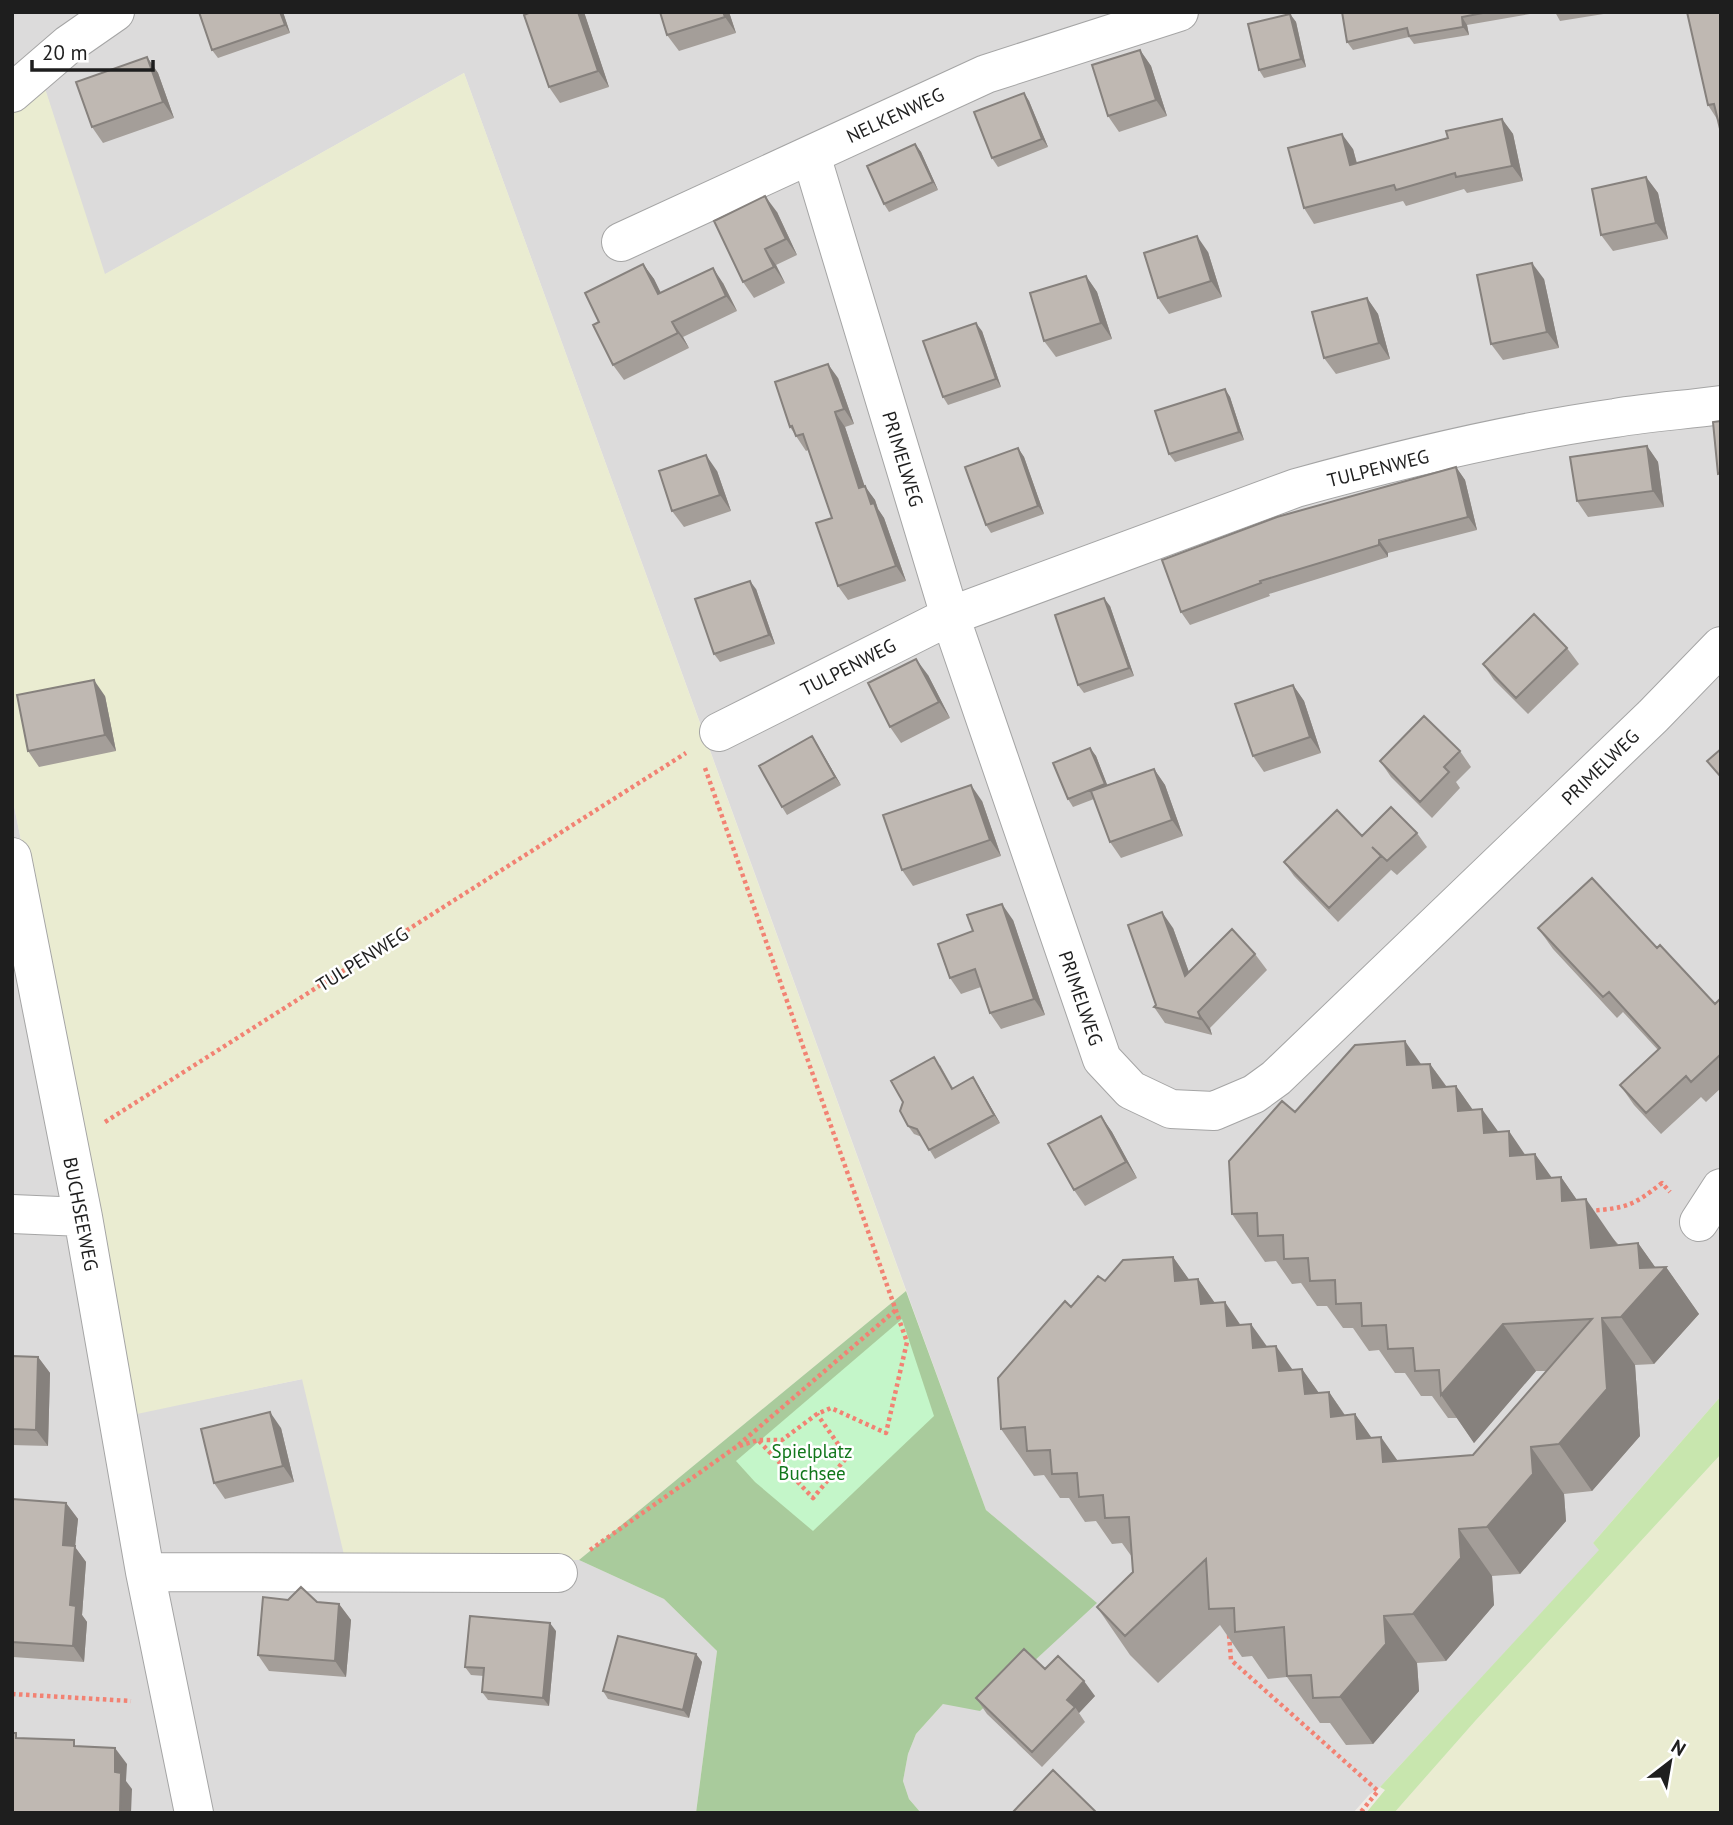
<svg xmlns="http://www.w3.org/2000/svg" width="1733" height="1825" font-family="'PT Sans',sans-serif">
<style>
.residential{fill:#dcdbdb}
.farmland{fill:#eaecd1}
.grass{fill:#c8e6ae}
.forest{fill:#a9cb9c}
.park{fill:#c4f6c9}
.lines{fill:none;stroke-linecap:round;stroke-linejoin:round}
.minor-casing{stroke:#a5a5a5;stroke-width:40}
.path{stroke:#f28273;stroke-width:4.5;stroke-dasharray:3.5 3.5;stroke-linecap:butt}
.minor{stroke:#fff;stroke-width:38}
.wall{fill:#a49e99}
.shaded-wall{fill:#86817d}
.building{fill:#bfb8b2;stroke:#86817d;stroke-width:2}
.labels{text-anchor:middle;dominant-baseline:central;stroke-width:5;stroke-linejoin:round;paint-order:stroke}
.street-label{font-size:19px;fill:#1e1e1e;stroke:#fff}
.park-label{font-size:19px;fill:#12771c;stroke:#fff}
</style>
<rect width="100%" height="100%" fill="#efebe5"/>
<path class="residential" d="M12 12H1721V1396L1593 1543 1600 1550 1380 1787 1369 1795 1353 1813H921L909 1799 903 1781 908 1754 916 1734 943 1704H951L1096 1603 986 1510 464 73 104 275 42 80 12 103Z
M12 796 137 1413 303 1379 346 1559 579 1560 664 1599 717 1651 696 1813H12Z"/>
<path class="farmland" d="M464 73 906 1291 579 1560 345 1559 302 1379 137 1414 12 796V103L42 79 105 274Z
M1721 1454V1813H1394L1476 1720Z"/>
<path class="grass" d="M1721 1396V1454L1476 1720 1394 1813H1366L1385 1790 1380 1787 1599 1550 1593 1543Z"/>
<path class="forest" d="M906 1291 986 1510 1097 1603 980 1711 943 1704 916 1734 908 1754 903 1781 909 1799 921 1813H696L717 1651 664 1599 579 1560Z"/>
<path class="park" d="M902 1319 934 1416 813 1531 755 1482 736 1461Z"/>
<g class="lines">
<g class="minor-casing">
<path id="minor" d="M12 93 69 44 115 12
M811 155 950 616 1102 1059 1131 1090 1171 1109 1214 1111 1254 1094 1276 1078 1653 716 1721 646
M621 242 986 74 1179 12
M719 732 950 616 1296 488C1401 459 1508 433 1615 418 1650 412 1685 410 1721 405
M12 857 83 1217 145 1572 194 1813
M12 1214 83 1217
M1699 1222 1721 1188
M145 1572 558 1573"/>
</g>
<path class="path" d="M705 768 907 1342 886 1433 831 1408 817 1414 782 1440H758L736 1447
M105 1122 686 753
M1589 1211C1626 1208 1633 1206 1662 1183L1670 1192
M759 1441 813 1498 847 1457 817 1414
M590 1550 736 1447 897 1309
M1229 1635 1231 1660 1378 1791 1360 1813
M12 1694 131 1701"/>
<use href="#minor" class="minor"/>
</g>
<path class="wall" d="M199 12H283L290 33 218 58 212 50Z
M531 12H584L609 87 560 103 549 87Z
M660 12H729L736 33 679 51 667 35Z
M1342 12H1541L1467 25 1469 35 1414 44 1409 37 1353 50 1347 42Z
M1555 12H1616L1560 21Z
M1721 12 1717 119 1708 105Z
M1290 14 1296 22 1306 67 1264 78 1259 70Z
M1140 50 1151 66 1167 116 1119 132 1108 116Z
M147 57 158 73 174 118 103 143 92 127Z
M1024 93 1029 101 1048 147 998 167 992 158Z
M1502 119 1513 134 1523 181 1467 193 1464 189 1406 206 1403 201 1314 224 1304 208 1353 149 1357 163 1448 138Z
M915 144 921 152 938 190 889 212 884 204Z
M1646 177 1658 193 1668 239 1613 251 1601 235Z
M777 212 797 255 776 265 785 283 754 298 743 282Z
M1208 252 1222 297 1169 314 1158 298Z
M643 264 654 279 661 293 723 283 737 311 683 337 689 348 624 380 613 365 599 322Z
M1086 276 1097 292 1112 339 1056 357 1044 341Z
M1544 279 1559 348 1503 360 1491 344Z
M1367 298 1378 314 1390 359 1336 374 1324 358Z
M982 331 1001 387 948 405 943 397Z
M838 378 854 424 845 427 864 486 875 500 878 509 884 518 906 581 848 600 838 586 832 518 808 450 806 451 790 427Z
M1225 389 1230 397 1244 440 1175 462 1169 454Z
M1647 446 1658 462 1664 507 1588 517 1577 501Z
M1018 448 1024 457 1044 514 991 533 986 525Z
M1456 467 1465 480 1477 530 1388 553V557L1269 594 1270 596 1190 625 1181 612Z
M717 471 731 511 684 527 672 511Z
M756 589 775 644 720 662 714 654Z
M1110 606 1134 676 1084 693 1078 685Z
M1567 648 1579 664 1528 714 1494 680 1483 664Z
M928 675 950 718 901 743 890 727Z
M1293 685 1304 701 1321 753 1264 772 1253 756Z
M105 696 116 751 39 767 28 751Z
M817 744 841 785 787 815 782 807Z
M1090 748 1096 756 1107 785 1154 769 1165 785 1183 836 1121 858 1110 842 1094 799 1073 807 1068 799Z
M1460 751 1471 767 1456 782 1460 788 1432 818 1391 777 1380 761Z
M982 801 1001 856 913 886 902 870Z
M1417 833 1427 847 1397 875 1390 869 1391 870 1338 922 1294 876 1284 862Z
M1013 920 1045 1015 1001 1029 990 1013 981 987 961 994 950 978Z
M1173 928 1189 972 1255 954 1267 970 1210 1028 1212 1035 1165 1023 1154 1007 1156 1005Z
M1538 928 1657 948 1715 1004 1721 998V1088L1706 1102 1701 1097 1661 1134 1634 1105 1620 1085 1658 1050 1623 1012 1617 1018 1553 949Z
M1421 1064H1430L1447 1087 1456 1086 1473 1110 1525 1155 1535 1154 1551 1178 1561 1177 1577 1200 1619 1245 1638 1243 1655 1267H1666L1699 1314 1654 1364 1635 1365 1640 1436 1592 1491 1564 1494 1566 1521 1520 1574 1492 1576 1494 1605 1446 1661 1417 1663 1419 1691 1373 1744 1346 1745 1330 1723H1320L1287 1677 1268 1679 1252 1656 1242 1657 1220 1625 1158 1683 1130 1655 1097 1607 1133 1572 1132 1557 1122 1543 1112 1544 1096 1521 1085 1522 1069 1498H1060L1044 1475 1034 1476 1001 1429 1071 1307 1105 1281 1173 1257 1189 1280 1198 1279 1215 1303 1293 1370 1302 1369 1319 1393 1329 1392 1345 1415 1355 1414 1371 1438 1398 1461 1473 1455 1546 1371H1536L1474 1443 1457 1418H1448L1432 1396H1421L1405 1373H1395L1379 1350 1369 1351 1353 1328H1343L1327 1306H1317L1301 1283 1292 1284 1276 1261 1265 1262 1232 1214 1295 1112Z
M940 1065 953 1088 978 1085 1000 1123 935 1159 922 1137 914 1134 908 1126Z
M1101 1116 1112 1132 1137 1178 1085 1206 1074 1190Z
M12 1356 38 1357 50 1373 48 1446 12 1445Z
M281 1428 294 1482 225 1499 214 1483Z
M12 1499 66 1503 78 1519 75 1547 86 1562 82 1615 87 1622 84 1662 13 1657 12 1655Z
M317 1602 339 1604 351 1620 346 1677 269 1671 258 1655Z
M556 1631 549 1706 488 1700 482 1692 484 1676 471 1675 465 1667Z
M696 1654 702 1662 689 1718 608 1699 603 1691Z
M1045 1669 1095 1696 1079 1713 1085 1722 1042 1767 987 1714 976 1698Z"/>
<path class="shaded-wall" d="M280 12H283L290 33 285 25Z
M578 12H584L609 87 598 71Z
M723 12H729L736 33 725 17Z
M1290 14 1296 22 1306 67 1301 59Z
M1462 17 1467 25 1469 35 1463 27Z
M1140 50 1151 66 1167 116 1156 100Z
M147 57 158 73 174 118 163 102Z
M1024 93 1029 101 1048 147 1042 139Z
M1502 119 1513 134 1523 181 1512 166Z
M1342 134 1353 149 1361 180 1350 165Z
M915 144 921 152 938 190 933 182Z
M1646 177 1658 193 1668 239 1656 223Z
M765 196 777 212 797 255 786 239Z
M1197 236 1208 252 1222 297 1211 281Z
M765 249 776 265 785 283 774 267Z
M1532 263 1544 279 1559 348 1547 332Z
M643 264 654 279 669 310 658 294Z
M713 268 723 283 737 311 726 296Z
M1086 276 1097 292 1112 339 1101 323Z
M1367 298 1378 314 1390 359 1379 343Z
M672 322 683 337 689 348 678 333Z
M976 323 982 331 1001 387 996 379Z
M828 364 838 378 854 424 844 409Z
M1225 389 1230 397 1244 440 1239 432Z
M835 412 845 427 870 502 859 488Z
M1647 446 1658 462 1664 507 1653 491Z
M1018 448 1024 457 1044 514 1038 506Z
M706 455 717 471 731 511 720 495Z
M1456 467 1465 480 1477 530 1468 517Z
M865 486 875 500 878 509 884 518 906 581 896 566Z
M1379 540 1388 553V557L1379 545Z
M750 581 756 589 775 644 769 635Z
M1104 598 1110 606 1134 676 1129 668Z
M916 659 928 675 950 718 939 702Z
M94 680 105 696 116 751 105 735Z
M1293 685 1304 701 1321 753 1310 737Z
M812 736 817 744 841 785 835 777Z
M1090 748 1096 756 1110 792 1105 784Z
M1154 769 1165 785 1183 836 1172 820Z
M971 785 982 801 1001 856 990 840Z
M1002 904 1013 920 1045 1015 1034 999Z
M1162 912 1173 928 1196 992 1185 976Z
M1198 1012 1210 1028 1212 1035 1201 1019Z
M1405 1041 1432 1080 1430 1064 1458 1103 1456 1086 1484 1126 1482 1109 1510 1148 1509 1131 1537 1172 1535 1154 1562 1192 1561 1177 1588 1216 1586 1199 1619 1247 1624 1296 1407 1065Z
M973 1077 978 1085 1000 1123 994 1115Z
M1101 1116 1112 1132 1137 1178 1126 1162Z
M1638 1243 1660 1274 1666 1267 1699 1314 1654 1364 1621 1317 1640 1268Z
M1173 1257 1200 1295 1198 1279 1226 1319 1225 1302 1252 1342 1251 1324 1278 1362 1276 1346 1304 1386 1302 1369 1330 1409 1329 1392 1356 1432 1355 1414 1383 1454 1381 1437 1414 1484 1416 1509 1175 1281Z
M1602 1318 1635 1365 1640 1436 1592 1491 1559 1444Z
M1503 1324 1536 1371 1474 1443 1441 1395Z
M38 1357 50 1373 48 1446 36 1430Z
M270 1412 281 1428 294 1482 283 1466Z
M1531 1447 1564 1494 1566 1521 1520 1574 1487 1527Z
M66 1503 78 1519 75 1547 86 1562 82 1615 87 1622 84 1662 73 1646 63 1545Z
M1459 1529 1492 1576 1494 1605 1446 1661 1413 1614Z
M339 1604 351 1620 346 1677 335 1661Z
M1384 1616 1417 1663 1419 1691 1373 1744 1340 1697Z
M550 1623 556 1631 549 1706 543 1698Z
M696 1654 702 1662 689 1718 683 1710Z
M1084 1681 1095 1696 1079 1713 1075 1707 1067 1700Z
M115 1748 127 1764 126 1781 132 1789 131 1813H120L115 1772Z"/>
<path class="building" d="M199 12H280L285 25 212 50Z
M531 12H578L598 71 549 87 524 15Z
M660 12H723L725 17 667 35Z
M1342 12H1488L1462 17 1463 27 1409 36 1407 28 1347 42Z
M1687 12H1721V133L1714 104 1708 105Z
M1290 14 1301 59 1259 70 1248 24Z
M1140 50 1156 100 1108 116 1092 65Z
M147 57 163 102 92 127 76 82Z
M1024 93 1042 139 992 158 974 112Z
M1502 119 1512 166 1456 177 1455 173 1396 190 1394 185 1304 208 1288 148 1342 134 1350 165 1448 138 1446 131Z
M915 144 933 182 884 204 867 166Z
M1646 177 1656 223 1601 235 1592 189Z
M765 196 786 239 765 249 774 267 743 282 714 221Z
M1197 236 1211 281 1158 298 1144 253Z
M1532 263 1547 332 1491 344 1477 275Z
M643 264 658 294 713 268 726 296 672 322 678 333 613 365 593 325 599 322 585 293Z
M1086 276 1101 323 1044 341 1030 293Z
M1367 298 1379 343 1324 358 1312 312Z
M976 323 996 379 943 397 923 341Z
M828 364 844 409 835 412 859 488 865 486 871 504 874 503 896 566 838 586 816 523 832 518 803 434 796 436 792 426 790 427 775 382Z
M1225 389 1239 432 1169 454 1155 411Z
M1721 421V473L1718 474 1713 422Z
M1647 446 1653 491 1577 501 1570 457Z
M1018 448 1038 506 986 525 965 467Z
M706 455 720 495 672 511 659 471Z
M1456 467 1468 517 1379 540V545L1260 581 1261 583 1181 612 1162 560 1277 517Z
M750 581 769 635 714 654 695 599Z
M1104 598 1129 668 1078 685 1055 615Z
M1534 614 1567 648 1516 698 1483 664Z
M916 659 939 702 890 727 868 683Z
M94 680 105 735 28 751 17 695Z
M1293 685 1310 737 1253 756 1235 704Z
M1424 716 1460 751 1444 767 1449 772 1420 802 1380 761Z
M812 736 835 777 782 807 759 766Z
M1090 748 1105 784 1068 799 1053 763Z
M1721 749V777L1707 761Z
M1154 769 1172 820 1110 842 1091 791Z
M971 785 990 840 902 870 883 815Z
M1391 807 1417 833 1387 861 1372 847 1381 856 1329 908 1284 862 1337 810 1362 836Z
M1592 878 1657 948 1660 945 1715 1004 1721 998V1054L1691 1082 1686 1076 1646 1113 1620 1085 1660 1048 1609 992 1603 997 1538 928Z
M1002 904 1034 999 990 1013 975 969 950 978 938 944 973 931 967 915Z
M1162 912 1185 976 1232 929 1255 954 1198 1012 1201 1019 1154 1007 1156 1005 1128 925Z
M1405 1041 1407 1065 1430 1064 1433 1088 1456 1086 1458 1111 1482 1109 1484 1133 1509 1131 1510 1156 1535 1154 1537 1179 1561 1177 1562 1201 1586 1199 1591 1248 1638 1243 1640 1268 1666 1267 1621 1317 1602 1318 1607 1389 1559 1444 1531 1447 1533 1474 1487 1527 1459 1529 1461 1558 1413 1614 1384 1616 1386 1644 1340 1697 1313 1698 1311 1675 1287 1676 1284 1627 1235 1632 1234 1608 1209 1609 1206 1559 1125 1636 1097 1607 1133 1572 1129 1517 1105 1518 1103 1495 1079 1497 1077 1473 1052 1474 1050 1450 1027 1451 1025 1427 1001 1429 998 1378 1065 1301 1071 1307 1098 1276 1105 1281 1123 1260 1173 1257 1175 1281 1198 1279 1201 1304 1225 1302 1227 1326 1251 1324 1253 1348 1276 1346 1279 1371 1302 1369 1305 1394 1329 1392 1331 1417 1355 1414 1357 1439 1381 1437 1383 1462 1473 1455 1592 1319 1503 1324 1441 1395 1439 1370 1415 1371 1413 1348 1388 1349 1386 1325 1362 1326 1361 1303 1336 1304 1335 1280 1310 1281 1308 1258 1284 1259 1283 1235 1258 1236 1257 1213 1232 1214 1229 1161 1282 1101 1295 1112 1355 1045Z
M934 1057 952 1089 973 1077 994 1115 929 1150 917 1129 908 1126 900 1111 903 1102 891 1081Z
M1101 1116 1126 1162 1074 1190 1048 1144Z
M12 1356 38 1357 36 1430 12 1429Z
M270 1412 283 1466 214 1483 201 1429Z
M12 1499 66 1503 63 1545 75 1546 70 1605 76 1606 73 1646 12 1642Z
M301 1587 317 1602 339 1604 335 1661 258 1655 263 1597 288 1600Z
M470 1616 550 1623 543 1698 482 1692 484 1668 465 1667Z
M618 1636 696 1654 683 1710 603 1691Z
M1024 1649 1045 1669 1058 1656 1084 1681 1067 1700 1075 1707 1032 1752 976 1698Z
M12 1733H16V1738L74 1740V1746L115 1748V1772L121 1773 120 1813H12Z
M1053 1770 1097 1813H1012Z"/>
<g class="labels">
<g class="street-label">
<text transform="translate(895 115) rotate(-25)">NELKENWEG</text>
<text transform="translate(903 459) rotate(73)">PRIMELWEG</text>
<text transform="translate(1378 468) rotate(-14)">TULPENWEG</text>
<text transform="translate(848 667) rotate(-27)">TULPENWEG</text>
<text transform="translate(1600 767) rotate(-44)">PRIMELWEG</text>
<text transform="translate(362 959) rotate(-32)">TULPENWEG</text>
<text transform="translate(1081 998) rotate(71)">PRIMELWEG</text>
<text transform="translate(81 1214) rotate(79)">BUCHSEEWEG</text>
</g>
<g class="park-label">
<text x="812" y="1451">Spielplatz<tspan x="812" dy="22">Buchsee</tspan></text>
</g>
</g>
<rect width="1733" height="1825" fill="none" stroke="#1e1e1e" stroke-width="28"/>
<g transform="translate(1670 1762) rotate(31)" stroke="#ffffff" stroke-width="5" paint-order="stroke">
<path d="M0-5L12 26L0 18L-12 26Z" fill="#1e1e1e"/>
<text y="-10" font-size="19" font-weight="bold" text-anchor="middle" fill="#1e1e1e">N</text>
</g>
<path d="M32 60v10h121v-10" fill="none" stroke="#1e1e1e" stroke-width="3.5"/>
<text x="42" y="60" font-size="21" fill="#1e1e1e" stroke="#ffffff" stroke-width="5" paint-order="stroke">20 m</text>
</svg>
